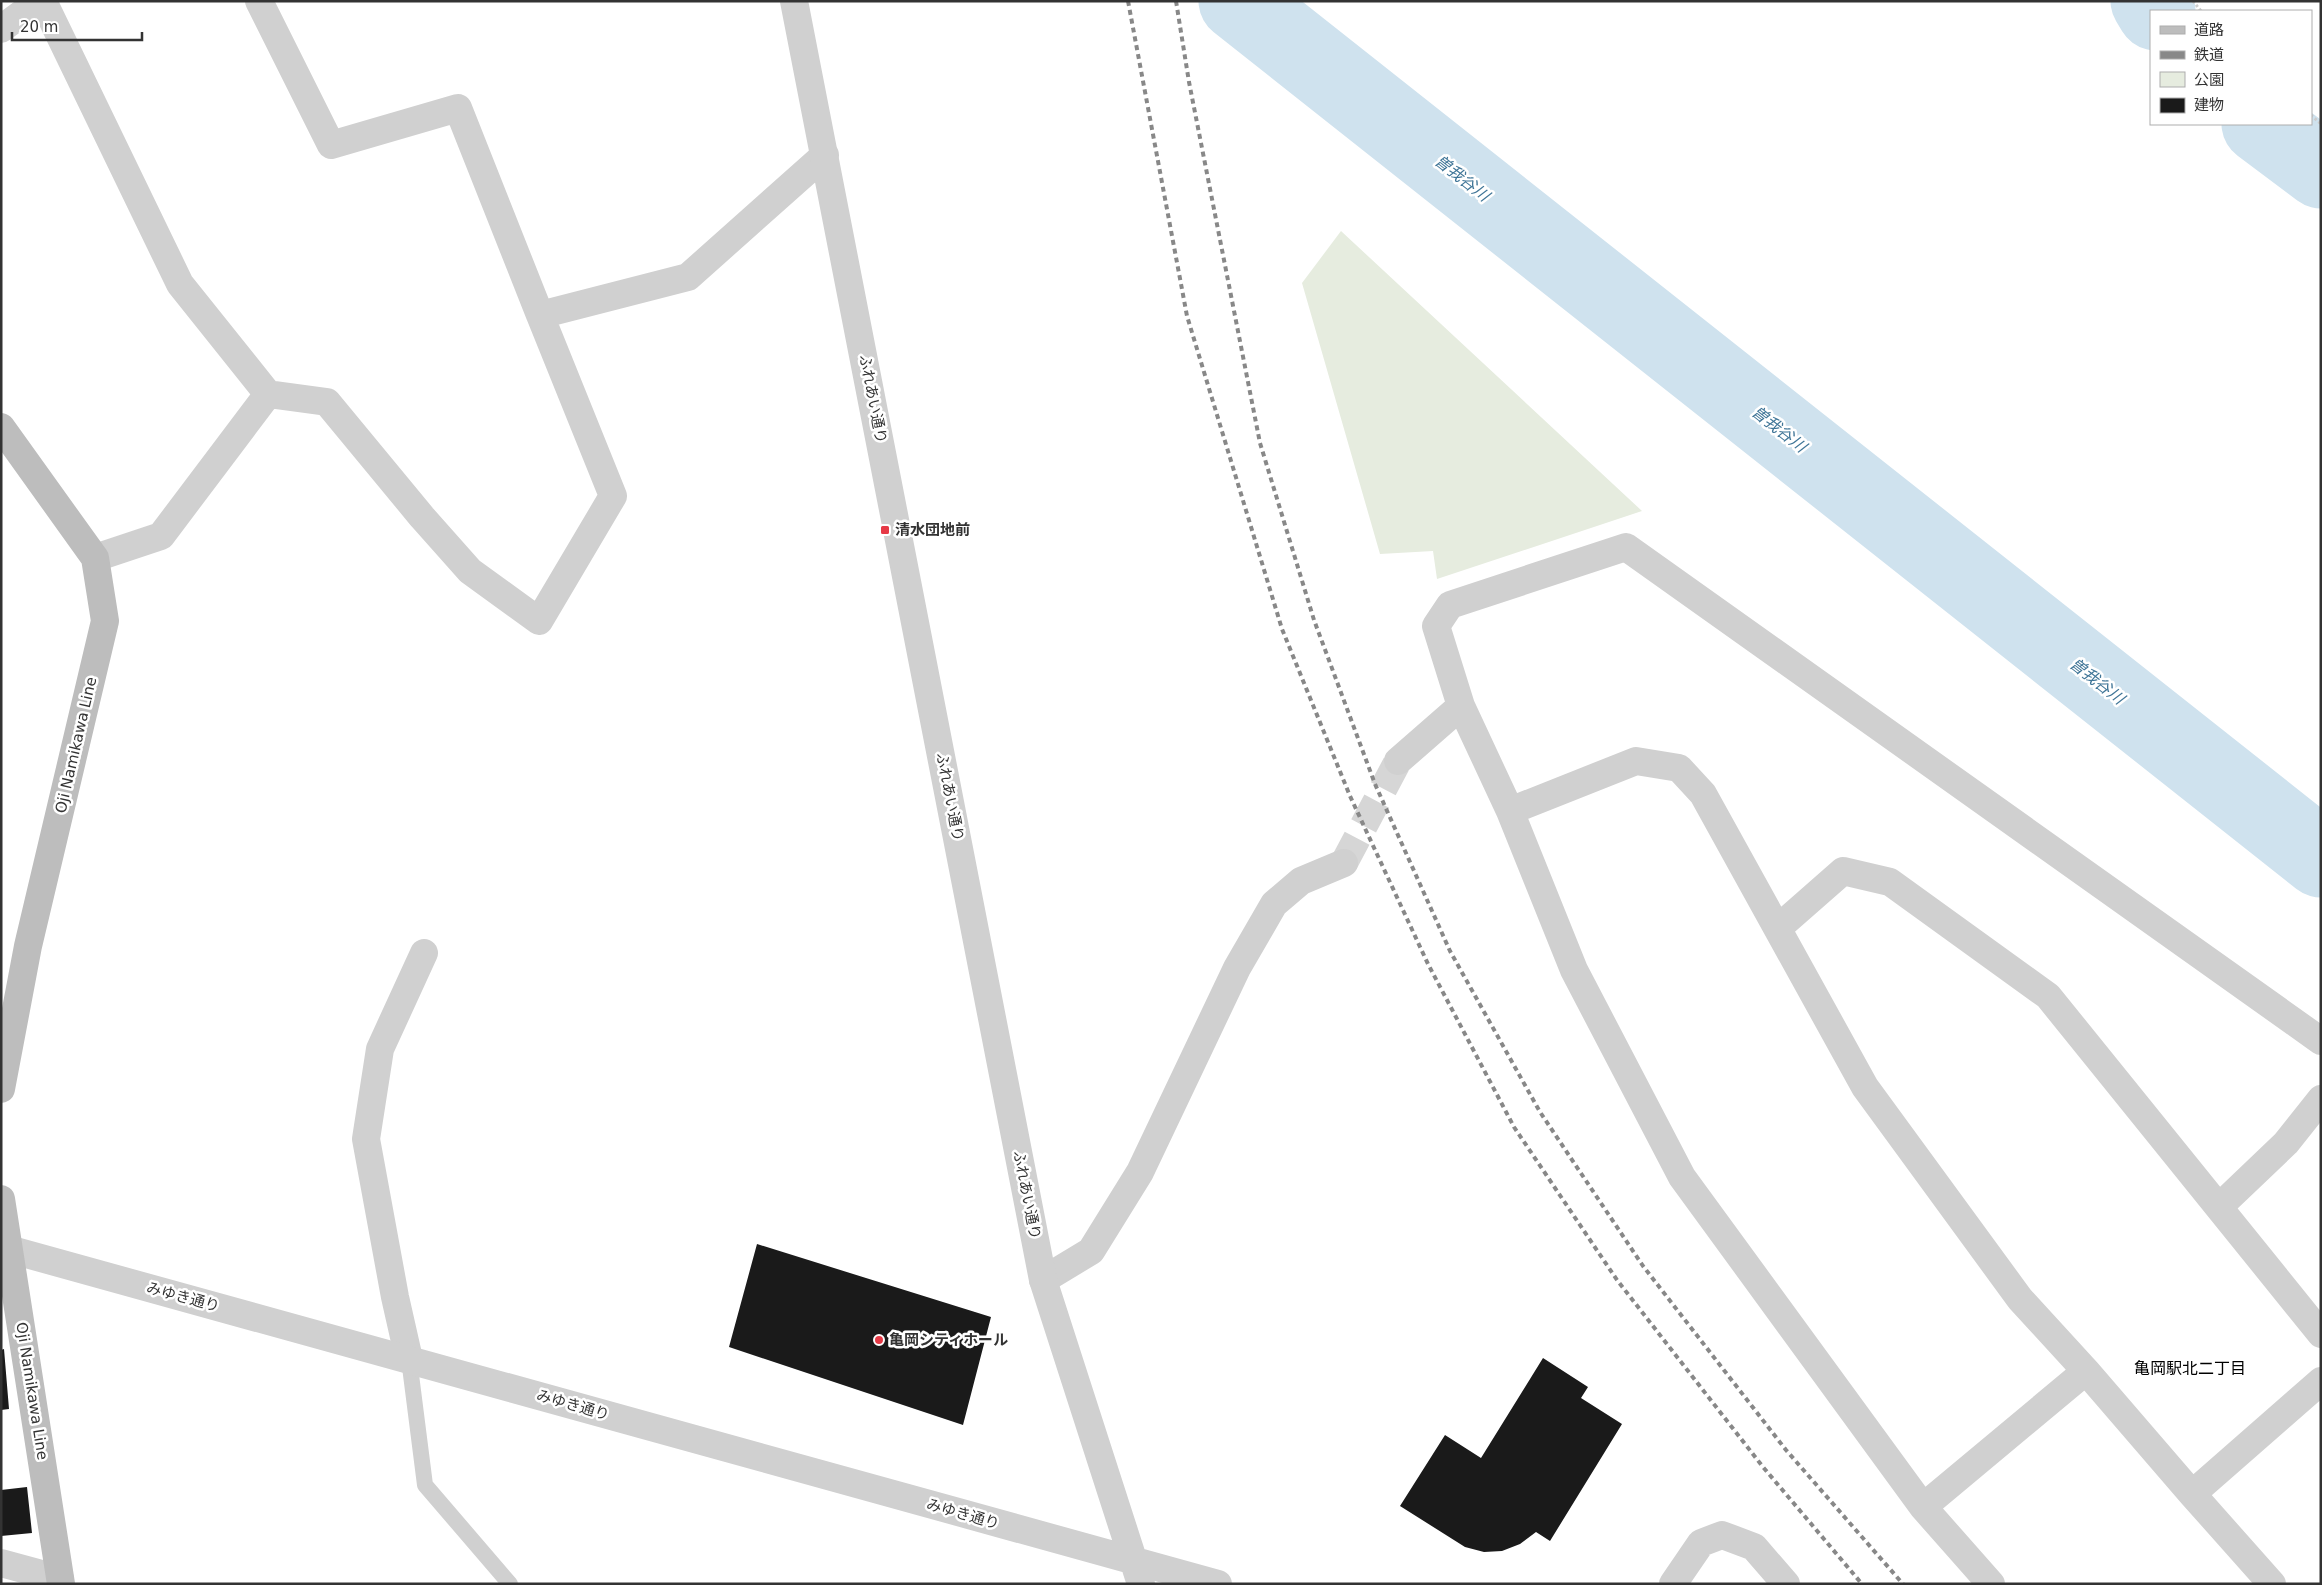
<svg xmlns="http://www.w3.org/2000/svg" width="2322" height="1585" font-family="'DejaVu Sans','Noto Sans JP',sans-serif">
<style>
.green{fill:#e6ecdf}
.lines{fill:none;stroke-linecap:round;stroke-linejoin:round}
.river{stroke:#cfe2ee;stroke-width:79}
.building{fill:#1a1a1a}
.minor-tunnel{stroke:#d6d6d6;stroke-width:28;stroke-dasharray:28 14;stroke-linecap:butt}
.path{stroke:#cdcdcd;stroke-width:3;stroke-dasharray:2.5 2.5;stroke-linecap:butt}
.service{stroke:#d0d0d0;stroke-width:16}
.minor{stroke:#d0d0d0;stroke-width:28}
.tertiary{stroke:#d0d0d0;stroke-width:28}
.secondary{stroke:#bdbdbd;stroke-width:28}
.rail{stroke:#888;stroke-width:4;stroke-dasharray:5 4;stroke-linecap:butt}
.poi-dot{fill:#e63946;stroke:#fff;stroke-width:2}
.labels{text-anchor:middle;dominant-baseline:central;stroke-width:5;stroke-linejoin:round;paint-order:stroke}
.street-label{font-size:15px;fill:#333;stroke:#fff}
.poi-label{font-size:15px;font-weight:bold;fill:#333;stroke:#fff;text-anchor:start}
.water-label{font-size:16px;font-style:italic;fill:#3f7597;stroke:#fff}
.neighbourhood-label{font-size:16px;fill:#000;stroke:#fff}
</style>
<rect width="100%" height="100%" fill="#fff"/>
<path class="green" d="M1341 231 1642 511 1437 579 1433 551 1380 554 1302 283Z"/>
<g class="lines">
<path class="river" d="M1238 1 2321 858
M2150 1 2156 11
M2261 124 2321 169"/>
</g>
<path class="building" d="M757 1244 991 1317 963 1425 729 1347Z
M4 1349 9 1409 1 1410V1350Z
M1543 1358 1588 1387 1581 1398 1622 1424 1550 1541 1536 1532 1520 1544 1502 1551 1484 1552 1465 1547 1400 1506 1445 1435 1481 1458Z
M27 1487 32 1533 1 1536V1490Z"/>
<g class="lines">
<path class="minor-tunnel" d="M1344 863 1398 761"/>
<path class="path" d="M2193 1 2201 11
M2311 115 2321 124"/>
<path class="service" d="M409 1359 425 1485 510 1584"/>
<path class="minor" d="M43 1 180 284 268 394
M259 1 331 145 458 108 540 315 688 277 825 155
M1 29 39 1
M95 558 161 536 268 394 327 402 422 517 470 571 539 621 613 496 540 315
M1398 761 1461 706
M1510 811 1636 761 1679 768 1703 794 1865 1087 2020 1299 2086 1371 2192 1494 2272 1584
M1778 928 1843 871 1890 882 2048 996 2321 1334
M2219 1207 2286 1143 2321 1099
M1043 1280 1091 1251 1140 1172 1237 968 1274 904 1301 881 1344 863
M409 1359 395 1297 366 1139 380 1049 424 953
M2192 1494 2321 1381
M1923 1507 2086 1371
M1 1563 60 1579
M1673 1584 1701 1543 1722 1535 1754 1547 1786 1584
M1991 1584 1923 1507 1682 1177 1574 970 1510 811 1461 706 1436 626 1450 605 1626 547 2321 1041"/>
<path class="tertiary" d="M794 1 1043 1280 1141 1584
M1 1247 1218 1584"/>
<path class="secondary" d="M1 427 95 558 105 621 28 946 1 1089
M1 1199 61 1584"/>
<path class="rail" d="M1128 1 1187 316 1282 629 1350 796 1428 964 1514 1127 1617 1280 1763 1467 1862 1584
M1176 1 1189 82 1260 443 1314 620 1375 784 1450 951 1540 1112 1643 1266 1786 1450 1903 1584"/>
</g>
<g class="poi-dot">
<rect x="880" y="525" width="10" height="10" rx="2.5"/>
<circle cx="879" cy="1340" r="5"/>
</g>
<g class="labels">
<g class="street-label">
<text transform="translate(873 399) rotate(79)">ふれあい通り</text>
<text transform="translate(76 745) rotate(-77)">Oji Namikawa Line</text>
<text transform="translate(950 797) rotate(79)">ふれあい通り</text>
<text transform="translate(1027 1195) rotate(79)">ふれあい通り</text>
<text transform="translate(183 1297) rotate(15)">みゆき通り</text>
<text transform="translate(32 1391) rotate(81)">Oji Namikawa Line</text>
<text transform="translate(573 1405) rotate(16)">みゆき通り</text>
<text transform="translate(963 1514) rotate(16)">みゆき通り</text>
</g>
<g class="poi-label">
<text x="895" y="530">清水団地前</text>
<text x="889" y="1340">亀岡シティホール</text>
</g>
<g class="water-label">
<text transform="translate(1462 178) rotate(38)">曽我谷川</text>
<text transform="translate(1779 429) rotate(38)">曽我谷川</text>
<text transform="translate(2097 681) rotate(38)">曽我谷川</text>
</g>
<g class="neighbourhood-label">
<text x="2190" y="1368">亀岡駅北二丁目</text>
</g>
</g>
<rect width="2322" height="1585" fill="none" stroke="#333333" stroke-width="5"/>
<rect x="2150" y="10" width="162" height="115" fill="#ffffff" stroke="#adadad"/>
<rect x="2160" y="26" width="25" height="8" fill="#bdbdbd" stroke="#adadad"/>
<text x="2194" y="35" font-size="15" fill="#333333">道路</text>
<rect x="2160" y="51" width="25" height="8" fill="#888888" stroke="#adadad"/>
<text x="2194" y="60" font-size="15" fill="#333333">鉄道</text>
<rect x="2160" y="72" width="25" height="15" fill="#e6ecdf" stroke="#adadad"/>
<text x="2194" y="85" font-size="15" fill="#333333">公園</text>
<rect x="2160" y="98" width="25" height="15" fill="#1a1a1a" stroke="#adadad"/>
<text x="2194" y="110" font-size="15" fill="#333333">建物</text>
<path d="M12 32v8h130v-8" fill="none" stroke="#333333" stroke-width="2.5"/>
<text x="20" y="32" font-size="15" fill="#333333" stroke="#ffffff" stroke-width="4" paint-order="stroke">20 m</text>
</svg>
